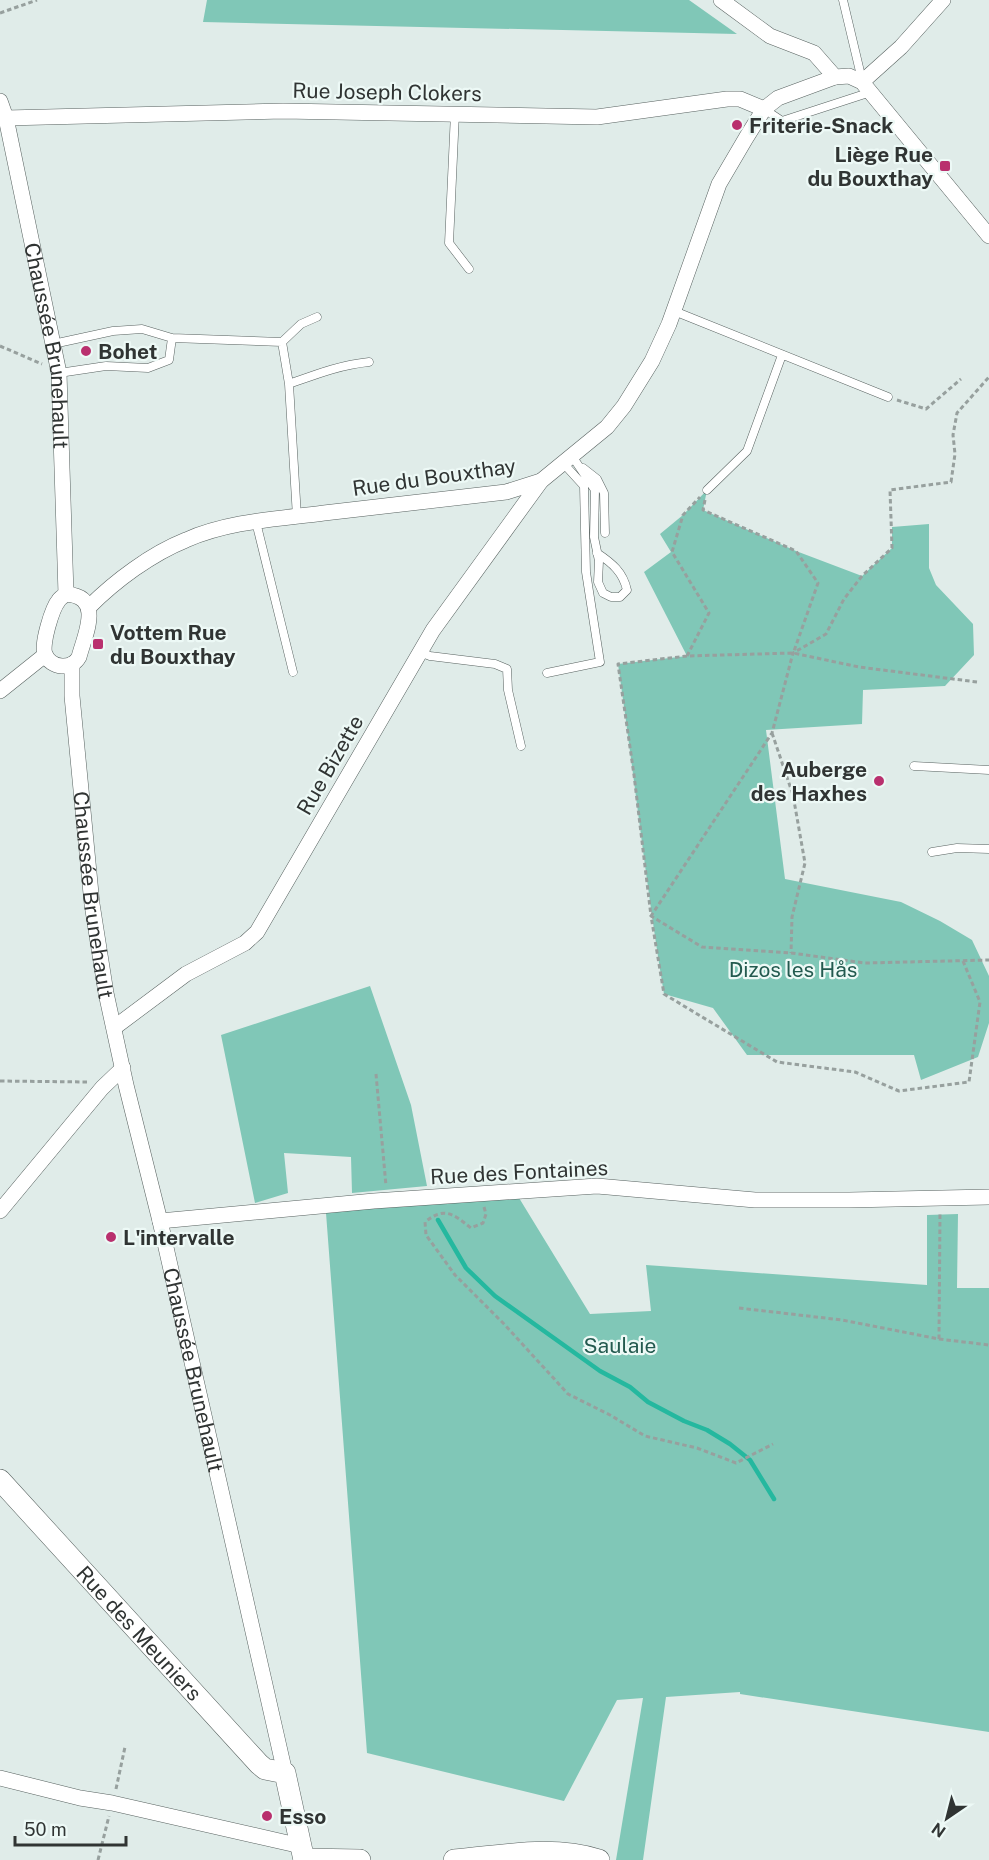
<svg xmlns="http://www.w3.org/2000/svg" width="989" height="1860" font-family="'Public Sans',sans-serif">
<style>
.green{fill:#80c7b7}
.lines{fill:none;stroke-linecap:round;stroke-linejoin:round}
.stream{stroke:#25b89f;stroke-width:4.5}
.lane-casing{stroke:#586260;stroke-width:9}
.street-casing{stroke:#586260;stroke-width:16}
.secondary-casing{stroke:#586260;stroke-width:22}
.path{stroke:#97a09e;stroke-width:3;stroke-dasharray:4.5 3;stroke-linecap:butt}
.lane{stroke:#fff;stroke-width:8}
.street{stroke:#fff;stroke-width:15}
.secondary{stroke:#fff;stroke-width:21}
.poi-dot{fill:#b9306e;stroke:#edf9f6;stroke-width:2}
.labels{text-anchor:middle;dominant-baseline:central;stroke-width:4.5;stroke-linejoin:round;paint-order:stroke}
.street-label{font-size:21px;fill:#303433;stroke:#edf9f6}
.poi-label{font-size:21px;font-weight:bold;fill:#303433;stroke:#edf9f6;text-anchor:start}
.park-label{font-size:21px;fill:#235a4f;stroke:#edf9f6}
</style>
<rect width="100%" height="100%" fill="#e0ece9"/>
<path class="green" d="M207 0H689L737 34 203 22Z
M707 490 703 510 796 551 862 576 892 548V527L929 524V568L936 585 973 624 974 655 945 686 863 690 862 724 766 730 785 879 901 902 940 921 972 940 989 976V1023L978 1057 921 1080 914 1055H747L713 1008 664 994C646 885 634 774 618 664L687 656 644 572 671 552 660 534 683 515Z
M370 986 411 1105 427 1186 352 1193 351 1157 284 1153 288 1193 255 1203 221 1035Z
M516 1193 590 1314 651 1311 646 1265 927 1285V1215L958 1214 957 1288H989V1732L740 1694V1692L666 1697 643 1860H616L643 1698 617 1700 564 1801 367 1753 326 1213Z"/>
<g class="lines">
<path class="stream" d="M438 1220 466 1268 495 1296 600 1371 630 1387 648 1402 684 1421 707 1430 730 1444 750 1460 774 1499"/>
<g class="lane-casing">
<path id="lane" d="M843 0 862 80
M764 109 782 121 871 92
M455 113 449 243 469 269
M674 311 888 397
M53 344 113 331 142 329 172 338 282 342
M59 373 106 366 148 368 169 360 172 338
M289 384C317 374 340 365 369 362
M572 456 595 490 594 537 599 561 598 582 603 593 611 597H620L627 590C623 572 612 563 597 553
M583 468 597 479 604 493 605 533
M707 490 747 451 782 355
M297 517 289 384 282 342 301 324 317 317
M256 522 293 672
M420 652 430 656 495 664 507 669 508 690 521 746
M547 673 600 662 586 572 584 486 563 463
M914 766 989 770
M932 852 957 848 989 849"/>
</g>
<g class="street-casing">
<g id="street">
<path d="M721 0 770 36 814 53 835 77 849 76 862 82 989 236"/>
<path d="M862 82 901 47 943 0"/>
<path id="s1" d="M0 101 6 118 59 373 66 594"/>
<path d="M6 118 283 111 597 117 727 99H740L764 109"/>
<path d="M66 594C104 597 85 634 79 657 72 670 51 669 45 654 41 645 52 608 59 600 59 599 65 595 66 594Z"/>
<path d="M89 607C115 581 151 554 186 540 229 521 278 519 324 513 385 506 445 499 506 492L541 481 607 427 624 406 652 361 669 324 719 184 746 138 764 109 778 98 835 77"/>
<path id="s2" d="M72 664V696L92 904 106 993 126 1085 160 1221 285 1773"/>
<path d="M0 691 45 655"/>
<path d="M115 1027 186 974 245 943 257 932 433 630 541 481"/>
<path d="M0 1211 102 1088 123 1068"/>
<path d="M160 1221 374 1201 597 1186 755 1200H849L989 1197"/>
<path d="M0 1778 80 1798 112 1803 301 1846"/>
</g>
</g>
<g class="secondary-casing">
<g id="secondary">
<path id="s3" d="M0 1480 259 1764 265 1769 285 1773 304 1860"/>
<path d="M304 1859 360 1860"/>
<path d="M454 1860C503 1856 551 1845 599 1860"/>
</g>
</g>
<path class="path" d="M0 13 37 0
M0 346 42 364
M897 400 926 409 961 379
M705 500 703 510 796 551 818 583 794 651
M687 656 709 613 672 552 683 515 700 497
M977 682 859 667 793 653 687 656 618 664 634 775 651 916 702 947 791 953 865 963 989 960
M772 733 793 795 805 863 792 917 791 953
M963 961 980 1002 969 1082 899 1091 855 1072 777 1062 664 994 651 916 772 733 793 653 826 634 844 599 862 576 892 548 890 490 951 482 955 454 953 435 957 413 989 377
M376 1074 386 1186
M0 1081 87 1082
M484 1207 486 1214 483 1223 471 1228C453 1214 445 1206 425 1222L426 1235 455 1275 504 1324 568 1394 610 1415 645 1436 697 1448 736 1463 773 1444
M739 1308 842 1320 939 1339 989 1345
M939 1339 940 1212
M116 1789 125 1747
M98 1860 109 1816"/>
<use href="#lane" class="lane"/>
<use href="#street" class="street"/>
<use href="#secondary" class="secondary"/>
</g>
<g class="poi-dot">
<circle cx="737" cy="125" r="6"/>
<rect x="939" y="160" width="12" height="12" rx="3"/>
<circle cx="86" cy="351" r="6"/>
<rect x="92" y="638" width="12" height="12" rx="3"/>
<circle cx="879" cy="781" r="6"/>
<circle cx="111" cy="1237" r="6"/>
<circle cx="267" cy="1816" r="6"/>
</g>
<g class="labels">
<g class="street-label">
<text transform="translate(387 92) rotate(1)">Rue Joseph Clokers</text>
<text stroke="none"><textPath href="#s1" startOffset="250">Chaussée Brunehault</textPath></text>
<text transform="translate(434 477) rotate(-8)">Rue du Bouxthay</text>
<text transform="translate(330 765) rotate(-60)">Rue Bizette</text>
<text stroke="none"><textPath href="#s2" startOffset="232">Chaussée Brunehault</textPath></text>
<text transform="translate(519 1172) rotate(-3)">Rue des Fontaines</text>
<text stroke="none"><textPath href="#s2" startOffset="718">Chaussée Brunehault</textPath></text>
<text stroke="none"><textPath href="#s3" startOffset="207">Rue des Meuniers</textPath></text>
</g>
<g class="poi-label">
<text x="749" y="125">Friterie-Snack</text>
<text x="933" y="154" text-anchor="end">Liège Rue<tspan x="933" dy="24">du Bouxthay</tspan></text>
<text x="98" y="351">Bohet</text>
<text x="110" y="632">Vottem Rue<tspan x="110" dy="24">du Bouxthay</tspan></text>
<text x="867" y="769" text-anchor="end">Auberge<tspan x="867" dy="24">des Haxhes</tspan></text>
<text x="123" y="1237">L'intervalle</text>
<text x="279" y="1816">Esso</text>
</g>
<g class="park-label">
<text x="793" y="969">Dizos les Hås</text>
<text x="620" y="1345">Saulaie</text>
</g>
</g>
<g transform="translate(947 1818) rotate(215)" stroke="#edf9f6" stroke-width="4.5" paint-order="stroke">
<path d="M0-4.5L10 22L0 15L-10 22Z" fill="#303433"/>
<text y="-9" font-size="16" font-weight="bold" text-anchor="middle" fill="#303433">N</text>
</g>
<path d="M15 1836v9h111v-9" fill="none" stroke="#303433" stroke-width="3"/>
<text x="24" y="1836" font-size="18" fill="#303433" stroke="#edf9f6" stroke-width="4.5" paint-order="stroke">50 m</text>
</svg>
